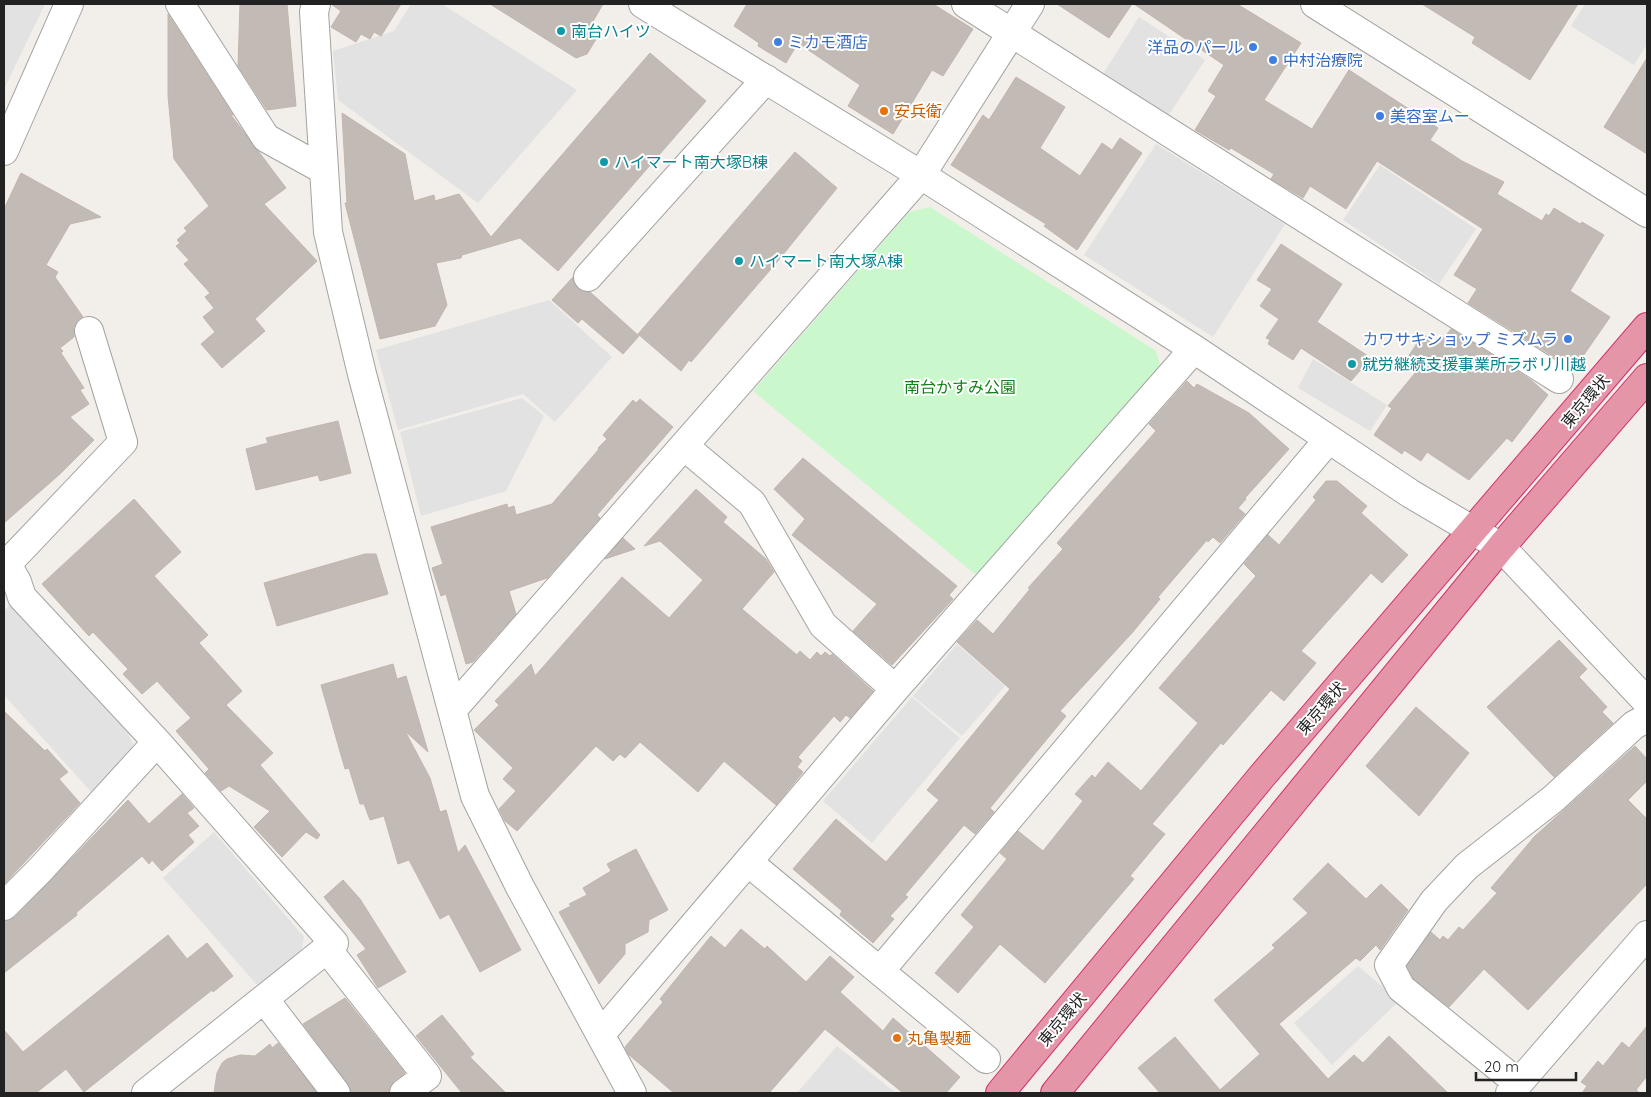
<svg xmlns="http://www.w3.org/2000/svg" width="1651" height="1097" font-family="Quicksand,'Noto Sans JP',sans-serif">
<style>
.park{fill:#caf8cc}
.parking{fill:#e2e2e2}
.building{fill:#c2bab5;stroke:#c3b5ac}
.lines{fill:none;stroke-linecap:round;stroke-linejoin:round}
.minor-casing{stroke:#a3a3a3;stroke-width:30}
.highway-casing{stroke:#d5316f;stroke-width:30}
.minor{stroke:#fff;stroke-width:28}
.highway{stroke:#e495a7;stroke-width:28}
.culture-dot{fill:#0f9aa8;stroke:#fff;stroke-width:2}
.shop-dot{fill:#3f7fe0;stroke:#fff;stroke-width:2}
.food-dot{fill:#e8710a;stroke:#fff;stroke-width:2}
.labels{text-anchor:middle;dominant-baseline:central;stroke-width:4;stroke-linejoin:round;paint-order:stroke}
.culture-label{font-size:16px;fill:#0d838f;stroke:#fff;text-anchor:start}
.shop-label{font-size:16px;fill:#366cbe;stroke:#fff;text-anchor:start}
.food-label{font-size:16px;fill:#c56008;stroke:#fff;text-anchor:start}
.park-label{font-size:16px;fill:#117f16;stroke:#fff}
.street-label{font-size:16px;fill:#222;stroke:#fff}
</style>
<rect width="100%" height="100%" fill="#f2eee9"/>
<path class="park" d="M930 207 1156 351 1160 365 976 575 753 391 909 212Z"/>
<path class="parking" d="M4 4H45L4 89Z
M411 4H442L577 90 478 203 338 100 333 51 394 31Z
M1585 4H1647V44L1634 65 1571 26Z
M1139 17 1205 60 1168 116 1103 74Z
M1156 144 1285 224 1213 337 1084 255Z
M1380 165 1476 229 1439 284 1343 220Z
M549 300 612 357 555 422 523 394 398 430 376 350Z
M1313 359 1387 405 1370 431 1298 388Z
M522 398 544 416 506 491 421 516 400 432Z
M12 603 128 733 136 752 93 794 4 695V611Z
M957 644 1005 686 962 736 913 696Z
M912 697 960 738 872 843 823 801Z
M214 832 304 937 302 949 258 986 163 878Z
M1358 966 1399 1001 1332 1065 1294 1023Z
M837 1046 896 1093H797Z"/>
<path class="building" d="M240 4H287L296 106 267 110 238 66Z
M331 4H401L381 36 374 32 370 39 361 34 356 42 331 27 341 11Z
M490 4H603L588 30 598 36 587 54 576 58Z
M747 4H933L973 29 943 76 932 70 893 134 848 106 860 85 798 43 786 63 758 46 759 43 734 26Z
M1057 4H1132L1109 38Z
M1134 4H1237L1301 43 1264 100 1312 129 1349 70 1438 128 1430 140 1462 161 1504 182 1497 194 1542 221 1546 214 1549 216 1554 208 1580 224 1582 222 1604 235 1570 291 1610 317 1581 359 1567 365 1468 303 1477 289 1454 275 1483 229 1377 161 1346 209 1310 186 1303 198 1271 179 1274 174 1231 148 1229 150 1195 130 1216 96 1208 91 1224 65Z
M1422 4H1578L1530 80 1472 43 1475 37Z
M168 14 233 115H231L286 188 264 204 317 261 255 319 265 331 222 368 201 344 215 332 203 317 214 308 205 297 210 293 184 264 189 260 176 246 180 243 177 240 187 231 184 228 209 206 174 159 168 96Z
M650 53 706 101 558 271 520 238 462 255 461 258 436 263 447 305 435 326 380 339 345 203H347L342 113 405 154 414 201 434 195 435 201 459 194 491 237Z
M1647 58V154L1604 127Z
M1016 77 1065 107 1040 148 1080 176 1102 143 1112 150 1120 138 1142 153 1077 250 1044 226 1046 224 951 165 983 115 989 120Z
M795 152 837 188 777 262 691 362 689 360 681 371 638 334Z
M21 173 101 217 70 224 46 265 58 272 55 277 83 317 77 321 74 327V337L60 348 63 351 61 353 84 388 80 390 89 404 70 417 94 440 60 474 4 523V209Z
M1281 244 1342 284 1317 322 1371 358 1351 381 1301 348 1293 360 1268 344 1270 340 1266 338 1279 319 1260 306 1272 289 1257 280Z
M573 277 578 289 590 292 639 336 623 354 582 319 578 323 552 300Z
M1451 329 1531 380 1548 395 1512 442 1507 438 1469 480 1427 452 1421 461 1404 450 1402 454 1374 435 1392 408 1388 406 1420 367 1408 357 1423 334 1436 343 1441 336 1444 338Z
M1187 381 1194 388 1197 384 1249 413 1289 449 1245 498 1246 499 1238 508 1245 514 1220 543 1213 537 1208 542 1207 540 1158 597 1160 599 1132 633 1060 711 1066 716 990 808 994 812 975 834 964 825 905 895 908 897 890 916 894 919 873 943 840 915 842 911 793 869 836 819 886 862 939 800 927 790 1010 689 957 642 977 620 993 634 1030 589 1028 588 1063 549 1057 543 1156 431 1149 424Z
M640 399 673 427 615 494 597 515 600 518 547 578 509 591 516 614 473 662 466 664 446 594 441 596 432 568 443 564 431 527 507 504 508 508 514 506 516 515 552 504 599 449 598 448 607 439 603 435 633 400 636 403Z
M338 421 351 473 320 481 318 475 256 490 246 449 268 443 266 438Z
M803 458 957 586 949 595 953 599 892 665 853 631 877 604 792 535 805 519 774 489Z
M1326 481H1337L1367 506 1361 513 1408 555 1382 583 1371 573 1301 651 1316 663 1284 701 1271 690 1223 745 1221 743 1152 824 1165 834 1130 876 1134 879 1045 983 1000 944 958 993 935 973 974 927 961 915 1007 859 1000 853 1018 831 1043 851 1083 801 1075 794 1092 775 1095 778 1108 762 1141 791 1198 723 1159 688 1256 576 1244 564 1268 535 1279 545 1316 500 1313 497Z
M696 489 727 517 723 522 766 559 774 572 742 609 797 655 800 651 810 660 817 652 821 656 825 652 830 656 832 654 873 691 850 718 846 715 840 722 834 716 798 757 802 761 797 767 803 772 776 805 724 761 698 792 640 742 625 758 620 754 613 761 596 746 517 831 505 821 499 809 516 791 503 779 513 768 474 730 499 705 495 701 531 664 535 676 622 577 669 618 703 580 660 541 644 546Z
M134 499 181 552 154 576 208 635 199 643 242 691 226 705 273 753 260 765 320 835 317 839 306 832 282 857 254 827 270 811 229 786 221 791 205 773 209 769 176 731 191 718 157 681 142 694 123 674 128 669 93 632 89 636 42 584Z
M623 538 635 549 605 559Z
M365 554H376L388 594 277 626 264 583Z
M1559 640 1587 669 1579 677 1607 707 1602 712 1613 723 1554 777 1487 707Z
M393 664 397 679 406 676 428 752 405 731 430 778 440 812 446 810 458 853 465 845 521 950 480 972 449 914 440 919 409 860 398 864 384 816 370 820 364 804H360L349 768 345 769 321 685Z
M1416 707 1469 753 1419 816 1366 766Z
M4 711 45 751 47 749 68 772 59 779 80 803 4 884Z
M1635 746 1647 759V781L1628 800 1647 819V884L1528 1010 1484 969 1449 1007 1413 978 1407 966 1431 932 1440 940 1443 936 1448 940 1459 927 1463 930 1497 893 1491 888 1535 836Z
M182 794 194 808 187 813 199 826 188 835 194 842 162 871 152 860 149 864 142 856 76 913 77 915 4 973V921L15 917 128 800 149 824Z
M636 849 668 910 649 920 648 932 625 944V954L599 984 559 912 571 906 569 904 587 895 583 888 611 871 607 864Z
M1328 863 1366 899 1381 884 1408 910 1380 950 1376 945 1360 961 1356 958 1279 1024 1328 1079 1354 1055 1363 1063 1389 1036 1448 1093H1160L1138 1068 1175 1037 1220 1090 1260 1054 1214 1000 1275 948 1272 945 1308 913 1293 899Z
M343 880 360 899 406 972 378 988 357 955 366 949 324 897Z
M741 929 765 949 767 946 806 982 830 956 854 977 840 992 883 1031 893 1018 960 1077 946 1093H903L825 1029 769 1093H674L628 1054 625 1047 663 1002 660 999 711 936 725 948Z
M168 935 187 959 207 943 233 976 213 992 212 990 84 1092 66 1069 36 1093H4V1030L23 1052Z
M345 998 405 1073 394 1081 388 1093H351L348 1084 303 1024Z
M442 1015 474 1054 470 1057 506 1093H462L416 1036Z
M1647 1026V1076L1636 1090 1640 1093H1582L1587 1086 1581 1082 1598 1061 1603 1066 1622 1042 1629 1048Z
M278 1043 317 1093H214L217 1073 222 1063 227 1059 240 1055 255 1056 270 1044 272 1048Z"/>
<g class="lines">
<g class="minor-casing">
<path id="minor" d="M180 4 266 138 324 170
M316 4 314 12 328 232 362 374 475 796 520 887 632 1093
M643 4 921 175 1194 349 1411 494 1501 547 1647 702
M966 4 1559 379
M1315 4 1647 213
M4 151 69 4
M588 277 766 79
M684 446 752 503 823 625 895 689
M4 559 17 582 22 597 157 742 334 943 146 1093
M7 564 123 442 89 331
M453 709 921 175 1030 4
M748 862 986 1059
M4 906 40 870 157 742
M327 949 427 1076 404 1093
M880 971 1328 440
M265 1000 336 1093
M601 1034 895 689 1194 349
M1518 1083 1401 988 1389 965 1434 901 1467 866 1553 799 1634 725 1647 718
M1510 1093 1647 935"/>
</g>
<g class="highway-casing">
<path id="highway" d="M1000 1093 1262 776 1647 327
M1055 1093 1501 547 1647 378"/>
</g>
<use href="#minor" class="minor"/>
<use href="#highway" class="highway"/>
</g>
<g class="culture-dot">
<circle cx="561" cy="31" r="5"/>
<circle cx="604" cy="162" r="5"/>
<circle cx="739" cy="261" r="5"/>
<circle cx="1352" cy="364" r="5"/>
</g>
<g class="shop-dot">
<circle cx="778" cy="42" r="5"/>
<circle cx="1253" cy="47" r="5"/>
<circle cx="1273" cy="60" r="5"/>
<circle cx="1380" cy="116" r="5"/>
<circle cx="1568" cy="339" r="5"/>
</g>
<g class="food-dot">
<circle cx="884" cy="111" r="5"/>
<circle cx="897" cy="1038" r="5"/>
</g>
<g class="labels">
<g class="culture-label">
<text x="571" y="31">南台ハイツ</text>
<text x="614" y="162">ハイマート南大塚B棟</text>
<text x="749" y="261">ハイマート南大塚A棟</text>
<text x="1362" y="364">就労継続支援事業所ラボリ川越</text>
</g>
<g class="shop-label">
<text x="788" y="42">ミカモ酒店</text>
<text x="1243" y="47" text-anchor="end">洋品のパール</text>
<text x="1283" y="60">中村治療院</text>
<text x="1390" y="116">美容室ムー</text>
<text x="1558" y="339" text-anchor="end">カワサキショップ ミズムラ</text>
</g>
<g class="food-label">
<text x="894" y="111">安兵衛</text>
<text x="907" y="1038">丸亀製麺</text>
</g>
<g class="park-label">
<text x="960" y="387">南台かすみ公園</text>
</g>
<g class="street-label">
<text transform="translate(1585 401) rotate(-50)">東京環状</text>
<text transform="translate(1321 708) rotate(-49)">東京環状</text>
<text transform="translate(1062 1019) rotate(-50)">東京環状</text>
</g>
</g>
<rect width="1651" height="1097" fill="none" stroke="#222222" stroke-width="10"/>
<path d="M1476 1072v8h100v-8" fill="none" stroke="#222222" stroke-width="2.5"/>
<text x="1484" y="1072" font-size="15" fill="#222222" stroke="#ffffff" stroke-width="4" paint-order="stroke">20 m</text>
</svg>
